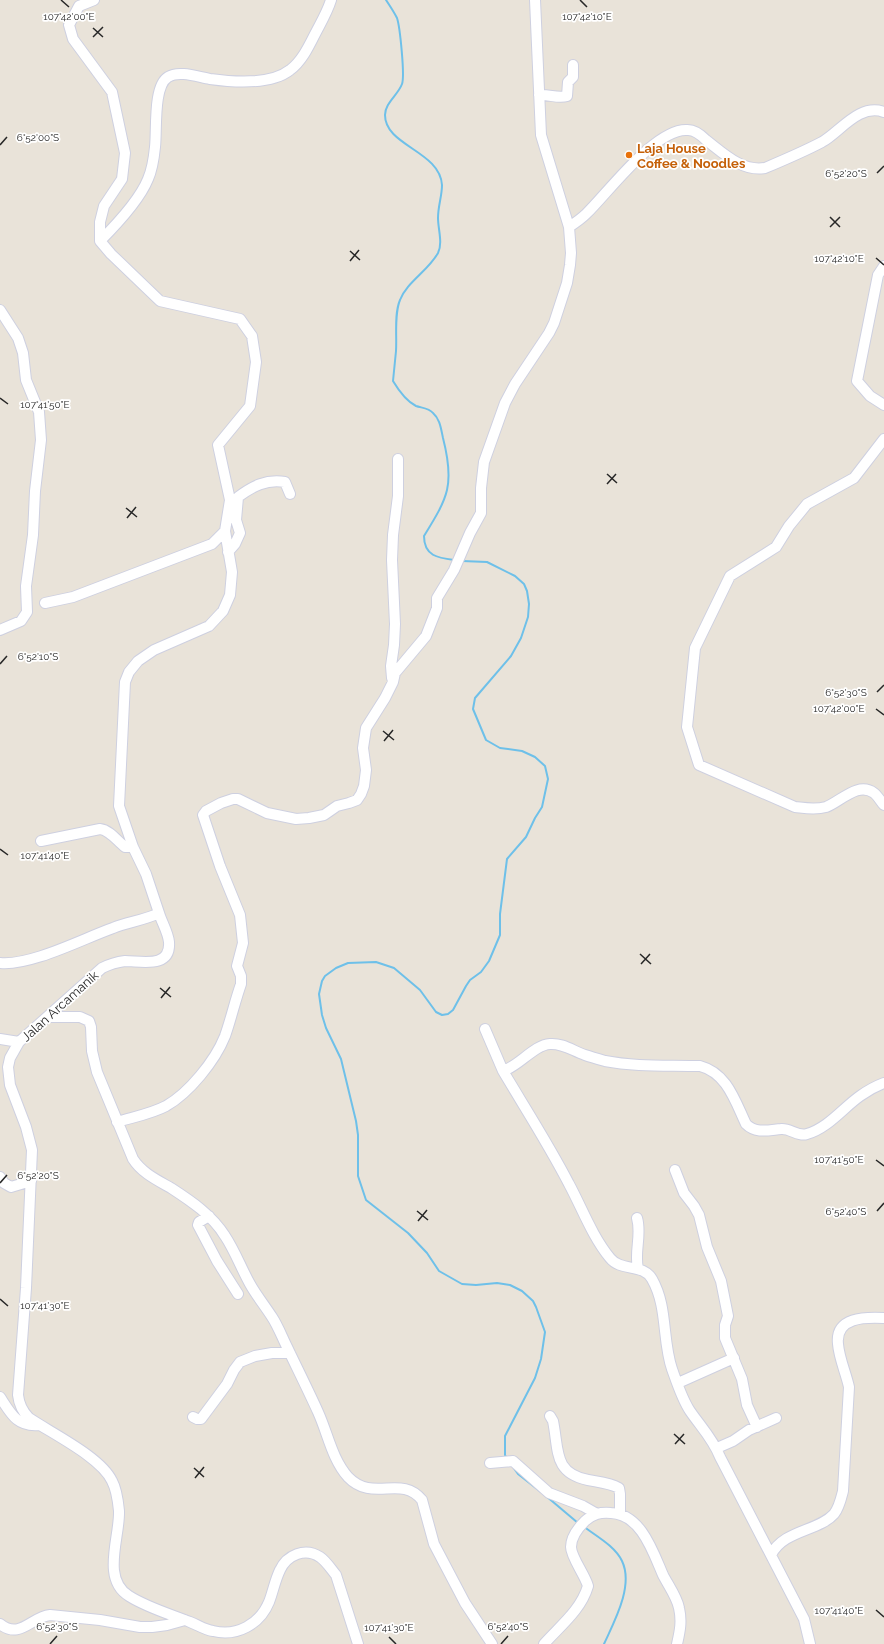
<svg xmlns="http://www.w3.org/2000/svg" width="884" height="1644" font-family="Raleway,sans-serif">
<style>
.lines{fill:none;stroke-linecap:round;stroke-linejoin:round}
.stream{stroke:#6ec0e9;stroke-width:2}
.minor-casing{stroke:#ced0e0;stroke-width:12}
.minor{stroke:#fff;stroke-width:10}
.ticks{fill:none;stroke:#272727;stroke-width:1.5}
.food-dot{fill:#e8710a;stroke:#fff;stroke-width:1.5}
.labels{text-anchor:middle;dominant-baseline:central;stroke-width:3.5;stroke-linejoin:round;paint-order:stroke}
.food-label{font-size:13px;font-weight:bold;fill:#c56008;stroke:#fff;text-anchor:start}
.street-label{font-size:13px;fill:#272727;stroke:#fff}
.ticks-label{font-size:10px;text-anchor:middle;fill:#272727;stroke:#fff;stroke-width:3.5;stroke-linejoin:round;paint-order:stroke}
</style>
<rect width="100%" height="100%" fill="#e9e3d9"/>
<g class="lines">
<path class="stream" d="M386 0C390 6 394 12 397 18 400 27 405 76 402 84 398 95 385 103 385 115 385 146 440 151 442 185 442 196 438 206 438 218 438 229 443 243 438 253 428 271 407 282 400 300 394 314 397 336 396 351 395 361 394 371 393 381 399 391 406 401 416 406 422 408 429 408 433 413 440 419 441 429 443 438 455 485 448 497 424 536 424 556 438 558 454 560
M462 561 487 562 515 576 524 584 527 591 529 604 528 617 521 638 511 656 475 698 473 709 486 740 500 748 522 751 535 757 545 766 548 779 542 807 535 818 526 837 507 859 500 914V935L489 961 481 972 470 980 466 986 453 1010 448 1014 442 1015 436 1012 420 990 394 968 376 962 348 963 336 968 325 976 322 981 319 994 322 1015 326 1028 341 1059 356 1121 358 1135V1176L366 1200 408 1233 427 1253 439 1271 462 1284 476 1285 497 1283 510 1285 522 1291 533 1301 536 1307 545 1332 541 1359 535 1378 505 1436V1455L507 1459
M513 1467 518 1474 541 1492
M546 1496 578 1523
M583 1526C596 1536 615 1546 622 1561 634 1586 614 1622 604 1644"/>
<g class="minor-casing">
<path id="minor" d="M94 0 79 6 69 25 73 39 112 92 125 153 122 179 104 206 100 222V241L111 254 160 301 240 319 252 336 256 362 250 406 218 445 230 500 225 531 232 572 230 595 223 611 209 626 154 650 138 661 129 672 125 682 119 806 133 847 146 874 159 913
M539 95C549 94 558 99 567 96L568 82 573 77V65
M569 227C575 223 581 219 586 214 608 193 656 127 688 130 695 130 701 135 706 140 723 153 742 172 765 168 784 160 803 152 822 142 840 132 859 103 884 112
M100 241C115 226 140 199 148 179 152 170 154 157 155 147 157 130 153 86 168 77 179 70 198 77 210 79 232 82 271 85 290 70 301 62 308 48 314 36 320 24 327 13 331 0
M884 266 878 275 857 381 870 396 884 405
M0 310 18 338 23 353 26 380 39 412 41 440 35 491 33 535 26 586 27 612 21 621 0 630
M884 439 854 478 807 504 789 526 776 547 730 576 695 648 687 727 699 765 795 807C805 808 815 810 826 807 840 802 858 781 874 793 878 796 881 802 884 805
M228 552 235 544 240 533 236 520 238 497C253 486 266 479 285 482L290 494
M45 603 73 597 212 544 225 531
M392 678 391 666 394 645 395 624 392 560 393 535 398 496V459
M41 841 100 829C110 830 117 841 125 847H133
M0 963C31 966 82 939 113 928 128 922 145 920 159 913 162 923 168 932 169 942 171 969 141 961 125 961 117 962 110 964 102 968L19 1042 10 1058 8 1067 10 1085 26 1127 32 1150 26 1288 18 1395C19 1404 22 1411 29 1418 51 1433 101 1457 112 1481 117 1490 118 1501 119 1511 120 1537 101 1579 129 1596 148 1608 170 1614 190 1622 198 1625 205 1630 213 1631 237 1637 260 1624 269 1602 273 1592 275 1580 280 1570 287 1555 305 1547 320 1557 326 1561 331 1569 336 1575L358 1644
M48 1017H80L89 1021 91 1027 92 1051 97 1072 133 1159C142 1173 157 1180 171 1188 191 1201 212 1215 225 1236 235 1251 241 1268 250 1284 256 1295 265 1306 272 1317 278 1326 282 1337 287 1347 297 1368 308 1390 318 1412 328 1434 332 1459 348 1477 373 1503 401 1474 422 1500L434 1544 465 1603 492 1644
M485 1029 503 1071
M0 1039 19 1042
M117 1122C133 1117 151 1114 166 1106 189 1093 215 1061 225 1036 231 1019 235 1001 241 984V976L237 966 243 943 240 915 220 866 203 815 206 811 221 803 233 799H238L267 813 296 819 309 818 324 815 337 806 349 803 357 800 361 794 364 786 366 770 363 748 366 728 385 698 393 682 395 673 426 636 437 608V598L454 570 470 533 481 513V488L484 462 505 403 515 384 549 333 554 323 567 283 570 265 571 253 569 227 541 135 535 0
M675 1170 684 1193 694 1206 699 1215 707 1247 721 1281 728 1316 725 1325V1338L742 1379 747 1405 757 1427
M0 1177 4 1183 11 1187 31 1181
M209 1216 199 1222 198 1225 217 1261 238 1294
M637 1218C642 1235 634 1251 638 1269
M678 1383 734 1358
M0 1397C11 1414 17 1427 39 1425
M550 1416 553 1421C559 1450 553 1473 588 1480 598 1482 610 1483 619 1488L620 1494V1514
M193 1417 197 1419H201L227 1384 234 1370 240 1362 255 1356 272 1353H290
M717 1448 733 1441 749 1430 776 1418
M490 1463 513 1461 549 1493 583 1506 597 1514
M771 1555C783 1530 819 1531 834 1514 839 1508 841 1499 843 1491L849 1387C846 1373 839 1358 838 1344 835 1317 865 1317 884 1318
M0 1624C20 1640 31 1617 50 1615L100 1620 140 1627H152L167 1625 185 1620
M544 1644C560 1626 581 1610 588 1586 585 1575 571 1557 571 1547 571 1537 578 1528 585 1521 593 1514 600 1512 611 1513 641 1514 653 1552 663 1575 668 1585 677 1597 679 1608 682 1621 680 1631 677 1644
M810 1644 804 1619 720 1457C713 1439 701 1427 690 1411 682 1399 677 1383 672 1369 662 1340 668 1307 652 1279 643 1263 621 1272 610 1258 592 1236 582 1208 569 1184 549 1145 525 1108 503 1071 519 1066 534 1045 550 1044 563 1043 573 1051 585 1055 591 1057 598 1059 605 1061 636 1067 668 1065 700 1066 727 1073 735 1101 746 1124 756 1134 769 1130 781 1129 790 1128 798 1137 807 1134 828 1128 843 1108 860 1096 867 1091 876 1086 884 1083"/>
</g>
<use href="#minor" class="minor"/>
</g>
<path class="ticks" d="M61 0 69 7M580 0 587 7M93 28 103 37M93 37 103 27M0 145 7 137M877 173 884 166M830 217 840 227M830 227 840 217M350 251 360 260M876 258 884 265M350 261 359 250M0 398 8 404M607 474 617 483M607 484 616 474M126 508 137 517M127 518 136 507M0 664 7 656M877 692 884 685M876 709 884 715M383 731 394 740M384 741 393 730M0 849 8 855M640 954 651 964M641 964 650 954M160 988 171 997M161 998 170 987M876 1160 884 1166M0 1183 7 1175M417 1211 428 1220M877 1211 884 1203M418 1221 427 1210M0 1299 8 1306M674 1434 685 1444M675 1444 684 1434M194 1468 204 1477M195 1478 204 1467M876 1610 884 1617M389 1637 396 1644M50 1644 57 1636M501 1644 508 1636"/>
<circle class="food-dot" cx="629" cy="155" r="4"/>
<g class="labels">
<g class="food-label">
<text x="637" y="148">Laja House<tspan x="637" dy="15">Coffee &amp; Noodles</tspan></text>
</g>
<g class="street-label">
<text transform="translate(60 1006) rotate(-42)">Jalan Arcamanik</text>
</g>
</g>
<g class="ticks-label">
<text x="69" y="20">107°42'00"E</text>
<text x="587" y="20">107°42'10"E</text>
<text x="38" y="141">6°52'00"S</text>
<text x="846" y="177">6°52'20"S</text>
<text x="839" y="262">107°42'10"E</text>
<text x="45" y="408">107°41'50"E</text>
<text x="38" y="660">6°52'10"S</text>
<text x="846" y="696">6°52'30"S</text>
<text x="839" y="712">107°42'00"E</text>
<text x="45" y="859">107°41'40"E</text>
<text x="839" y="1163">107°41'50"E</text>
<text x="38" y="1179">6°52'20"S</text>
<text x="846" y="1215">6°52'40"S</text>
<text x="45" y="1309">107°41'30"E</text>
<text x="839" y="1614">107°41'40"E</text>
<text x="57" y="1630">6°52'30"S</text>
<text x="508" y="1630">6°52'40"S</text>
<text x="389" y="1631">107°41'30"E</text>
</g>
</svg>
